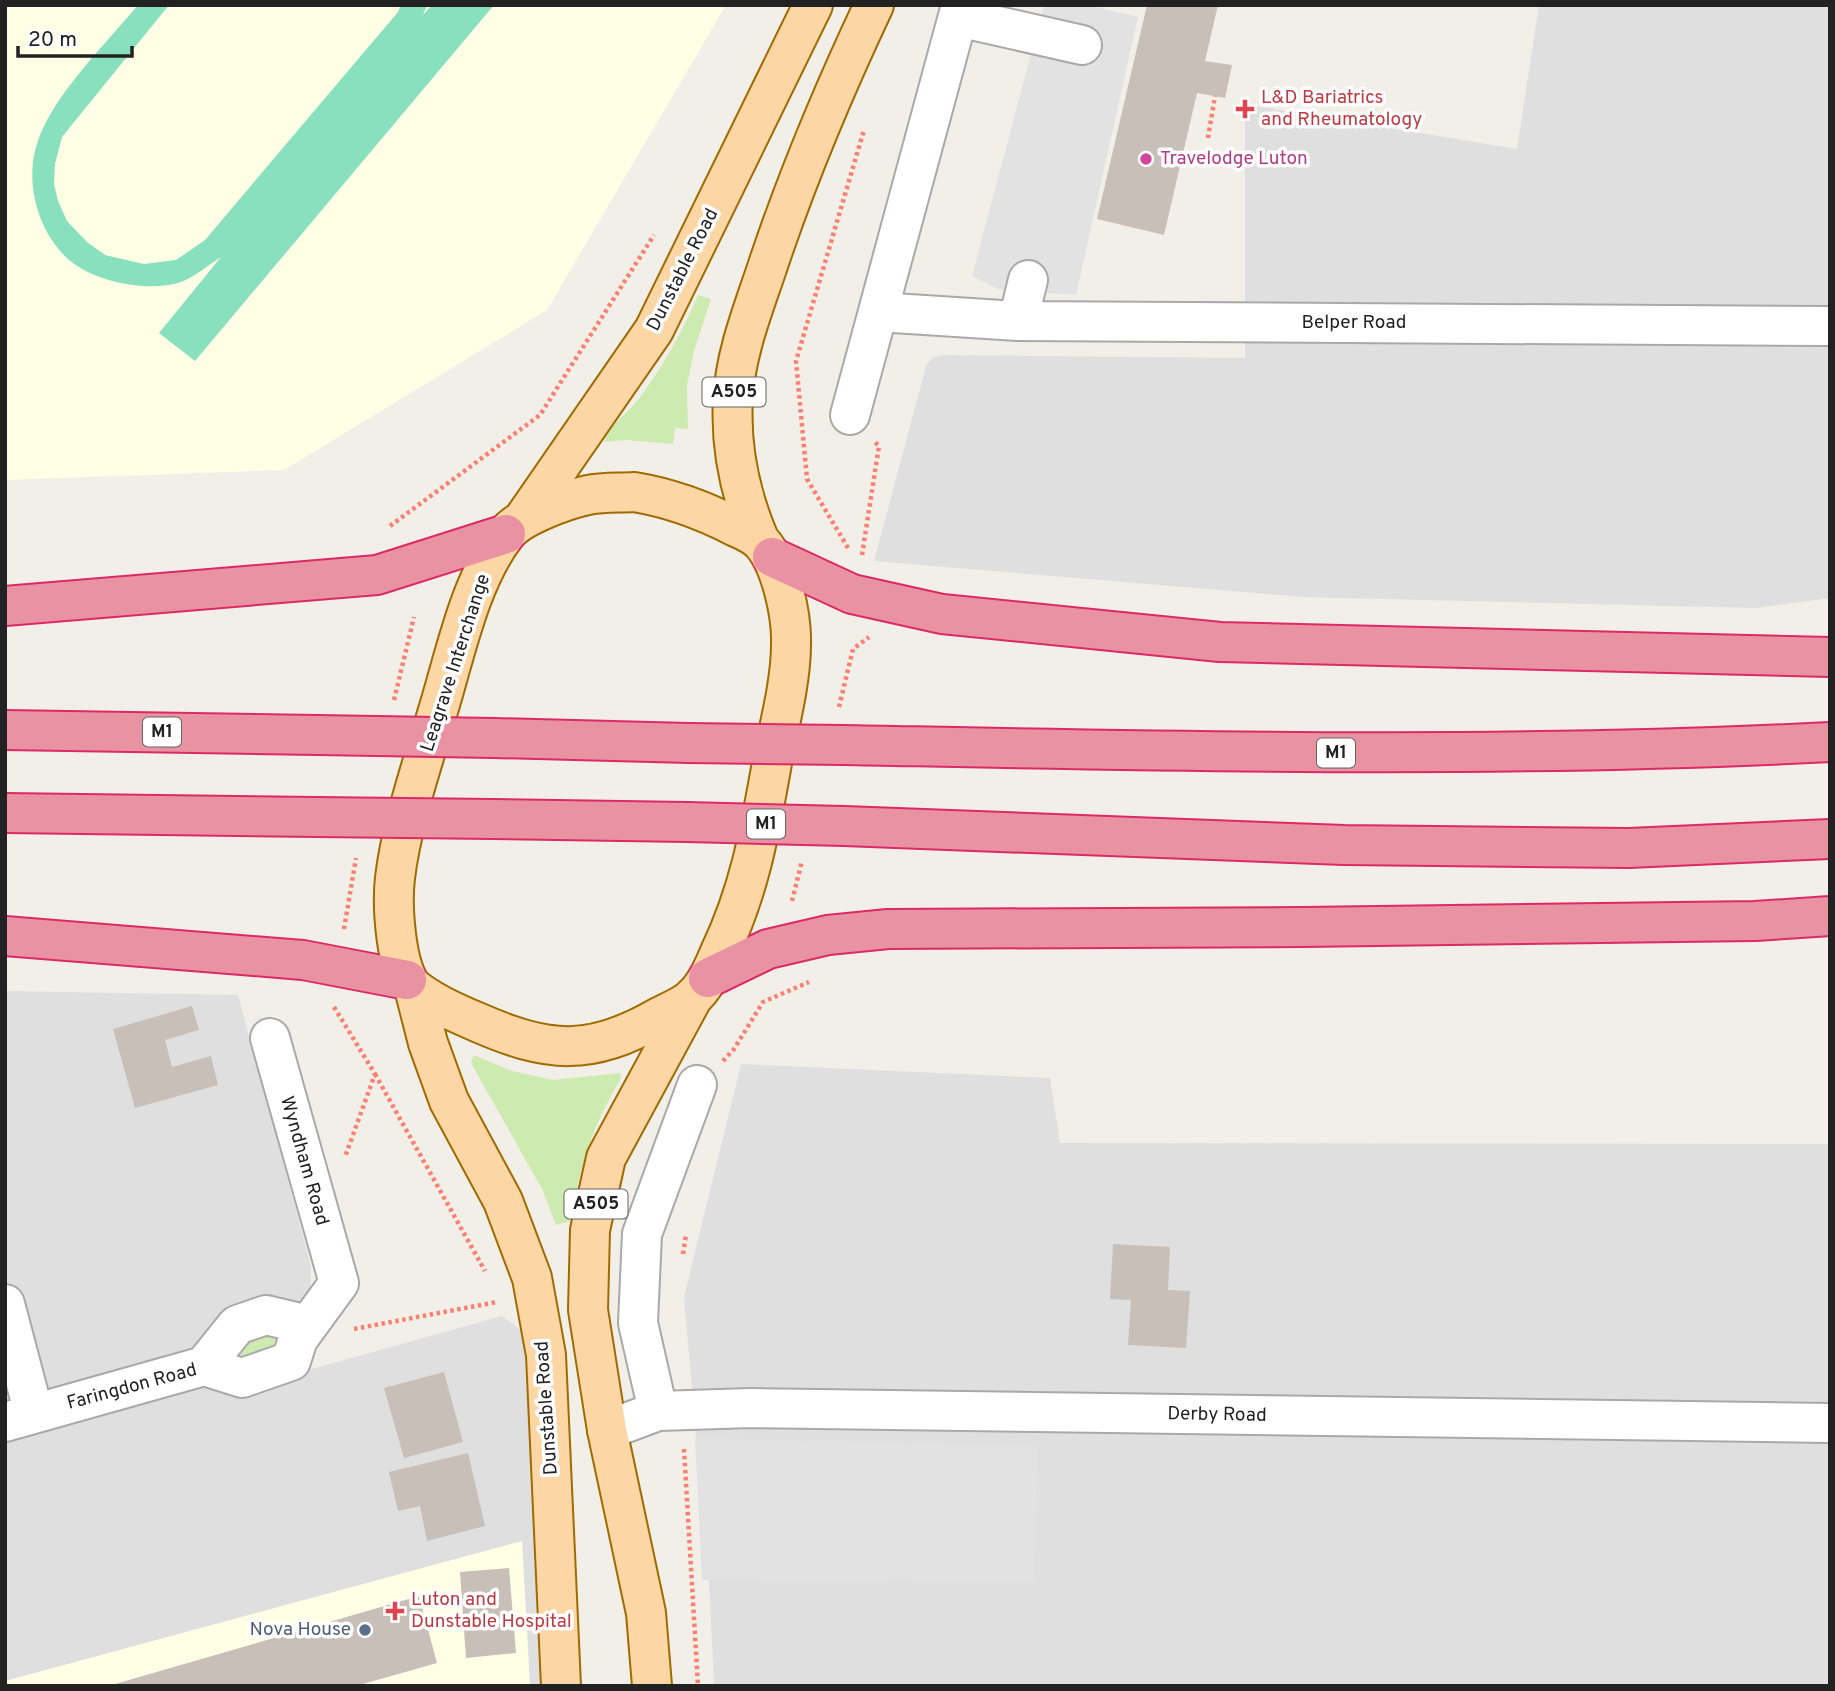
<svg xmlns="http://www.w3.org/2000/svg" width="1835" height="1691" font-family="Overpass,sans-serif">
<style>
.residential{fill:#e0dfdf}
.education{fill:#ffffe5}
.grass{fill:#cdebb0}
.pitch{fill:#88e0be}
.parking{fill:#e2e2e2}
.building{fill:#c7bfb8}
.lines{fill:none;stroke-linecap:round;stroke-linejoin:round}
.minor-casing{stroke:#a9a9a9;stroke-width:42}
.major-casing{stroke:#a06b00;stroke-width:42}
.highway-casing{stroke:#dc2a67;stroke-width:42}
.path{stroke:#fa8072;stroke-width:4.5;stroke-dasharray:3.5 3.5;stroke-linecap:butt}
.minor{stroke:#fff;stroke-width:38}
.major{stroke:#fcd6a4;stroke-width:38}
.highway{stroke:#e892a2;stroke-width:38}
.highway-bridge-casing{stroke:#dc2a67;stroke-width:42;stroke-linecap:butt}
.highway-bridge{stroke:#e892a2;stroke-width:38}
.health-dot{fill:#e0444e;stroke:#fff;stroke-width:2.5}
.hotel-dot{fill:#d1479c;stroke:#fff;stroke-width:2.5}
.service-dot{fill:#5c6f8a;stroke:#fff;stroke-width:2.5}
.labels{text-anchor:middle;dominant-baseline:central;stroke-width:7;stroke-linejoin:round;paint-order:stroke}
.shield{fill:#fff;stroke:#646464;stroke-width:2}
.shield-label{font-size:18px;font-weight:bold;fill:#222}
.health-label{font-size:19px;fill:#be3a42;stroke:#fff;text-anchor:start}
.hotel-label{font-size:19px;fill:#b23c85;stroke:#fff;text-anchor:start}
.street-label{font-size:19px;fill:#222;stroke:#fff}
.service-label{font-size:19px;fill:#4e5e75;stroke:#fff;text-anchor:end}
</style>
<rect width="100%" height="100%" fill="#f2efe9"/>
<path class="residential" d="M1539 5H1830V598L1756 608 1302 597 874 561 926 366 932 358 943 355 1245 358V104L1517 149Z
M5 991 238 995 311 1266 308 1370 502 1316 529 1336 547 1686H5Z
M741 1064 1050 1078 1060 1143 1830 1144V1686H714L710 1598 684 1297Z"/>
<path class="education" d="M5 5H726L547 310 284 470 5 480Z
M522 1541 530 1686H5V1681Z"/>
<path class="grass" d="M698 295 711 299 694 351 687 385 688 429 675 428 673 444 626 440 604 442C609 425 627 414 638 400 662 368 683 331 698 295Z
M474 1055 512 1071 553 1080 620 1073 621 1078C592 1128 580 1164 571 1221L556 1225 542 1189 471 1063Z
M270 1326 279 1357 247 1368 238 1338Z"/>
<path class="pitch" d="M138 5H169L62 137 55 164 54 184 58 201 67 221 87 242 105 255 144 264 176 260 205 240 398 12 401 5H427L423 15 432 5H494L195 361 159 333 221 257C208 265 195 277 181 282 167 287 148 287 133 285 111 282 87 275 69 260 39 233 25 186 36 147 49 99 105 45 138 5Z"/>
<path class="parking" d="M1044 5H1087L1138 17 1076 295 998 289 972 276Z
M695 1438 1038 1446 1034 1582 702 1580Z"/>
<path class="building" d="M1147 5H1218L1205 61 1232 65 1225 98 1197 93 1164 235 1097 219Z
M192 1006 199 1030 165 1040 172 1067 211 1056 218 1085 135 1108 113 1029Z
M1113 1244 1170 1247 1168 1290 1190 1291 1186 1348 1128 1345 1131 1300 1110 1299Z
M444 1372 463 1442 404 1458 384 1388Z
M468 1453 485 1526 427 1541 420 1506 398 1511 389 1472Z
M509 1568 516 1653 466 1658 460 1572Z
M419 1596 437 1663 356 1686H108Z"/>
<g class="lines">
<g class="minor-casing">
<path id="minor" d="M958 17 1082 45
M878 312 1018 321 1830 326
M1018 321 1028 280
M850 415 961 5
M5 1304 34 1414
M204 1366 237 1325 266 1315 308 1325
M658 1411 638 1323 642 1234 697 1085
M5 1422 204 1366 242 1378 291 1361 298 1339 339 1283 270 1038
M607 1430 658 1411 751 1408 1830 1423"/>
</g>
<g class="major-casing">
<path id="major" d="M634 492C671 498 703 510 736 527 745 531 755 535 762 543 781 565 792 615 791 645 791 678 781 719 774 752 761 823 752 885 720 952 713 968 706 986 692 998 684 1006 670 1011 659 1017 590 1057 548 1053 477 1022 456 1013 433 1003 415 989 395 973 392 903 395 878 401 826 422 765 437 714 455 656 469 582 506 534 520 516 565 500 588 495 603 492 619 493 634 492Z
M524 518 654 330 813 5
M759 539C740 494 730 449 733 399 735 356 752 312 766 271 796 180 833 92 874 5
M414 988 428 1043 449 1101 503 1201 532 1278 546 1355 561 1686
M652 1686 646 1613 607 1430 588 1310 590 1230 606 1158 692 999"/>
</g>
<g class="highway-casing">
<path id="highway" d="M772 557 852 594 942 614 1220 642 1830 657
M5 606 377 575 506 534
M5 730 318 735
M494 738 689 743
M843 745C1172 751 1501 759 1830 742
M5 813 316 817
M493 819 687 822
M844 826 1344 845 1629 848 1830 839
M5 936 303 960 407 980
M708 978 768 949 828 935 888 929 1303 927 1755 921 1830 916"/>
</g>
<path class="path" d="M1208 138 1215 96
M390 526 540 415 654 235
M848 548 807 479 796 361 864 130
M862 555 879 446 874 441
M394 700 414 617
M839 707 853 649 869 637
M792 901 802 861
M344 929 356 858
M334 1007 375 1074 345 1157
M723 1061 734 1049 763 1002 809 982
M375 1074 485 1271
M683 1254 686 1235
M354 1329 497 1302
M684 1449 698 1686"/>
<use href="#minor" class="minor"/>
<use href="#major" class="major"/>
<use href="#highway" class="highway"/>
<g class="highway-bridge-casing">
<path id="highway-bridge" d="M318 735 494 738
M689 743 843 745
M316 817 493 819
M687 822 844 826"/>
</g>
<use href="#highway-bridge" class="highway-bridge"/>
</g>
<g class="health-dot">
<path d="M1241.5 98.5h7v7h7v7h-7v7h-7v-7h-7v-7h7z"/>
<path d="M391.5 1600.5h7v7h7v7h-7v7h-7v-7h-7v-7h7z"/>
</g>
<circle class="hotel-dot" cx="1146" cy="159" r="7"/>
<circle class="service-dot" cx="365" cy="1630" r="7"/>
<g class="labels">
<g class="shield">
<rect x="702.5" y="377.5" width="63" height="29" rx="5"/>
<rect x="143" y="717.5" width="38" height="29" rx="5"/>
<rect x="1317" y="738.5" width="38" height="29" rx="5"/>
<rect x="747" y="809.5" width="38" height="29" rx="5"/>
<rect x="564.5" y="1189.5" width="63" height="29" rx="5"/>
</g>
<g class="shield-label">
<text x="734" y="392">A505</text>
<text x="162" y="732">M1</text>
<text x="1336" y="753">M1</text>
<text x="766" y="824">M1</text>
<text x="596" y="1204">A505</text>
</g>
<g class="health-label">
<text x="1261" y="98">L&amp;D Bariatrics<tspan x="1261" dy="22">and Rheumatology</tspan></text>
<text x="411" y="1600">Luton and<tspan x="411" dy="22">Dunstable Hospital</tspan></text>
</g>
<g class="hotel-label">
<text x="1160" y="159">Travelodge Luton</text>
</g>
<g class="street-label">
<text transform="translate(683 270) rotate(-63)">Dunstable Road</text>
<text x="1354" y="323">Belper Road</text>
<text transform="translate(456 663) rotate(-72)">Leagrave Interchange</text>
<text transform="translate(304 1161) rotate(74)">Wyndham Road</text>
<text transform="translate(132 1387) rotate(-15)">Faringdon Road</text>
<text transform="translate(547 1408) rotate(-94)">Dunstable Road</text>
<text transform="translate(1217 1415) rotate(1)">Derby Road</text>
</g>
<g class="service-label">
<text x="351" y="1630">Nova House</text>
</g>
</g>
<rect width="1835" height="1691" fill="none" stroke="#222222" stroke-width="14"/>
<path d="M18 46v10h114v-10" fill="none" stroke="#222222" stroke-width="3.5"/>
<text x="28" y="46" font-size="21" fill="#222222" stroke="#ffffff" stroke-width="5" paint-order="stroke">20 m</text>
</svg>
